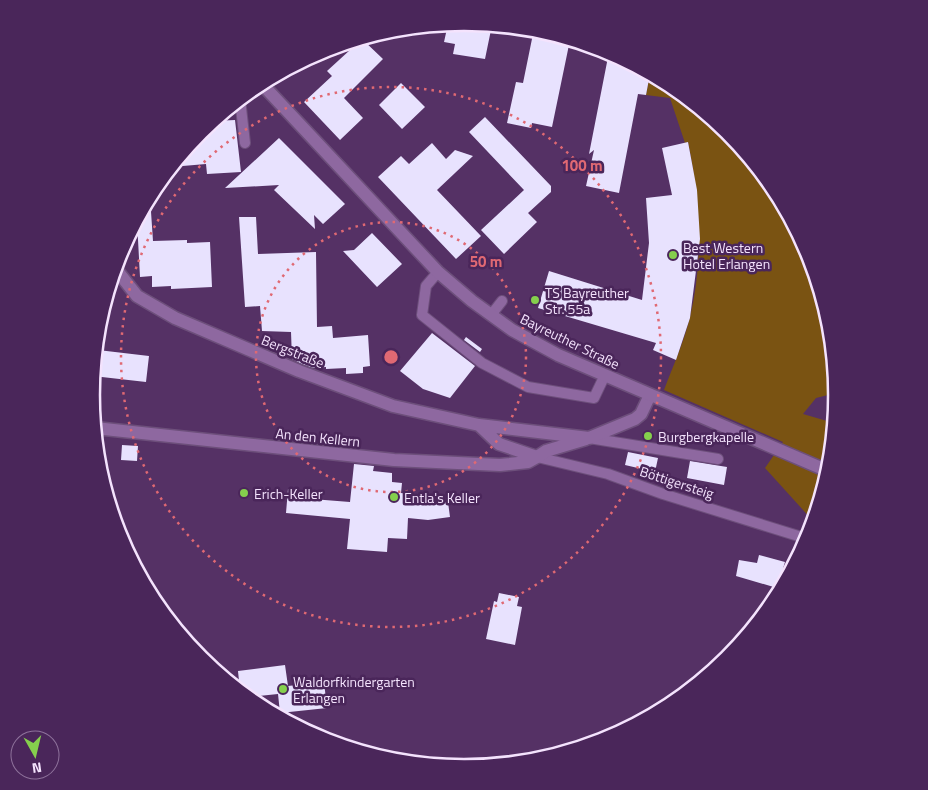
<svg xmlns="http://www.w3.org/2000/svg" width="928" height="790" font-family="'Titillium Web',sans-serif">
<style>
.green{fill:#7a5312}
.building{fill:#e8e2fe}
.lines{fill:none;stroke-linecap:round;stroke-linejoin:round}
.service-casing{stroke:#6d4f7b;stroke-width:12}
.minor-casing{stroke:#6d4f7b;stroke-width:15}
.tertiary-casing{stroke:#6d4f7b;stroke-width:15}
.service{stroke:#8e68a0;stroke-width:10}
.minor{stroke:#8e68a0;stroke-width:12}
.tertiary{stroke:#8e68a0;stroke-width:12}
.ring{fill:none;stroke:#e06973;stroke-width:2.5;stroke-dasharray:2.5 5}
.poi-dot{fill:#85cf4d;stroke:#4a265a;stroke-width:2}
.labels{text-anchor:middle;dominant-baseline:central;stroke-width:5;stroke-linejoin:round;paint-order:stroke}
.poi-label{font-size:14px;fill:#f4e3fd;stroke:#4a265a;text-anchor:start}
.street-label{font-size:14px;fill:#f4e3fd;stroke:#4a265a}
.rim{fill:none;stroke:#f4e3fd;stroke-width:2.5}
.centre{fill:#e06973;stroke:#4a265a;stroke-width:2.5}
.ring-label{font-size:15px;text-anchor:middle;font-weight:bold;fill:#e06973;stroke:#4a265a;stroke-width:5;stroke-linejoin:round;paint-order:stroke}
</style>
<rect width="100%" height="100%" fill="#553165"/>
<path class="green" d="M650 74C743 124 804 220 829 321 834 344 834 370 836 393L816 398 803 414 834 423 829 468 813 521 765 468 783 442 664 390C673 366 684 342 690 317 704 259 700 200 688 142L685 143 670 98 646 95Z"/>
<path class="building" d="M464 22 492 25 485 59 453 54 455 44 444 42 448 24Z
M534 29 570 40 552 127 532 123 531 128 507 123 516 82 523 83Z
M362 39 383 59 344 98 363 118 340 140 304 102 332 76 327 71Z
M609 52 650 74 646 95 638 94 619 193 586 186 594 150 589 154Z
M401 83 425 107 402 129 379 105Z
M485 117 551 186V192L528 213 537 222 504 254 481 230 524 190 469 132Z
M235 120 241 172 207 174 206 164 171 167 201 132 213 121Z
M279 138 345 204 323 224 314 215 315 229 274 190 279 185 225 188Z
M688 142 697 190 700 239 690 318 676 360 653 350 656 343 538 308 549 271 642 300 649 243 646 198 672 195 662 148Z
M432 143 446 159 455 150 473 156 437 190 481 236 456 259 378 177 401 156 409 164Z
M150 197 153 241 187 240V243L210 242 212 287 171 289V286L152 287V276L140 277 137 221Z
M239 217H256L258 254 316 252 317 327 332 326 333 338 368 335 370 366 363 367V373L346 374V368L326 369V367L313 368 302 364 292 359 291 332 262 331 260 306 245 307Z
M372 233 402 264 377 287 343 251 354 250Z
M432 333 475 366 450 398 423 389 400 371Z
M466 337 482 349 480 352 464 340Z
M98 350 149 356 146 382 93 376 96 354Z
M122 445 138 446 137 461 121 460Z
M628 452 658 458 655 472 625 465Z
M690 461 727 467 724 485 687 478Z
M354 464 374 466 373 471 392 473V482L402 483 401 493 410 494V502L429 501V504L448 502 450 517 428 520 408 518 407 539 388 538 387 552 347 549 350 519 286 513 288 489 313 491 312 499 350 502Z
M759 555 785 562 777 588 736 576 739 560 757 563Z
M499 593 519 597 517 606 522 607 515 645 486 639 494 601 497 602Z
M285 665 288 686 324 682 327 708 280 713 278 694 248 697 240 691 238 671Z"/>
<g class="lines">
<g class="service-casing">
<path id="service" d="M240 99 245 143
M438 272 426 286 422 315 482 363 528 387 594 398 605 375
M491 315 502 301
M589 438 718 459
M537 457 608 474 663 494 808 539"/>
</g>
<g class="minor-casing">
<path id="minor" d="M115 268 137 296 175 318 299 371 393 406 479 425 589 438 635 419 641 414 650 395
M479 425 499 444 537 457 546 451 586 439
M95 428 394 460 500 465 528 462 537 457"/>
</g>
<g class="tertiary-casing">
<path id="tertiary" d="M261 83 438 272 472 301 512 330 558 355 828 471"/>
</g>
<use href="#service" class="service"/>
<use href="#minor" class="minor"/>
<use href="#tertiary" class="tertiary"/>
</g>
<g class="ring">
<circle cx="391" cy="357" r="135"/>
<circle cx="391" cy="357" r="270"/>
</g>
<g class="poi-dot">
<circle cx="673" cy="255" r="5"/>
<circle cx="535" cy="300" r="5"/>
<circle cx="648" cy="436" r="5"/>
<circle cx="244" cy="493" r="5"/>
<circle cx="394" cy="497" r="5"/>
<circle cx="283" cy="689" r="5"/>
</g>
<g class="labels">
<g class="poi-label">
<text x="683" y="247">Best Western<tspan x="683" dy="16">Hotel Erlangen</tspan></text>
<text x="545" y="292">TS Bayreuther<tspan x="545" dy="16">Str. 55a</tspan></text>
<text x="658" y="436">Burgbergkapelle</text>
<text x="254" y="493">Erich-Keller</text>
<text x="404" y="497">Entla's Keller</text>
<text x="293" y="681">Waldorfkindergarten<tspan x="293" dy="16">Erlangen</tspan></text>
</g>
<g class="street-label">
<text transform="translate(570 341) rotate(26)">Bayreuther Straße</text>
<text transform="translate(293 351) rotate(22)">Bergstraße</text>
<text transform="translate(318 437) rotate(6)">An den Kellern</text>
<text transform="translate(677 482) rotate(18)">Böttigersteig</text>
</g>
</g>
<path d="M0 0H928V790H0ZM100 395a364 364 0 1 1 728 0a364 364 0 1 1-728 0Z" fill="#4a265a" fill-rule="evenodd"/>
<path class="rim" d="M100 395a364 364 0 1 1 728 0a364 364 0 1 1-728 0Z"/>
<circle cx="391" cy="357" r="8" class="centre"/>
<g class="ring-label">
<text x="582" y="171">100 m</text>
<text x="486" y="267">50 m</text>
</g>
<g transform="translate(35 755) rotate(172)"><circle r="24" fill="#4a265a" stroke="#8e729b"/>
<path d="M0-4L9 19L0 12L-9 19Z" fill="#85cf4d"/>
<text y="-8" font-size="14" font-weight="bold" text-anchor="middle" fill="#f4e3fd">N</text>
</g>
</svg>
